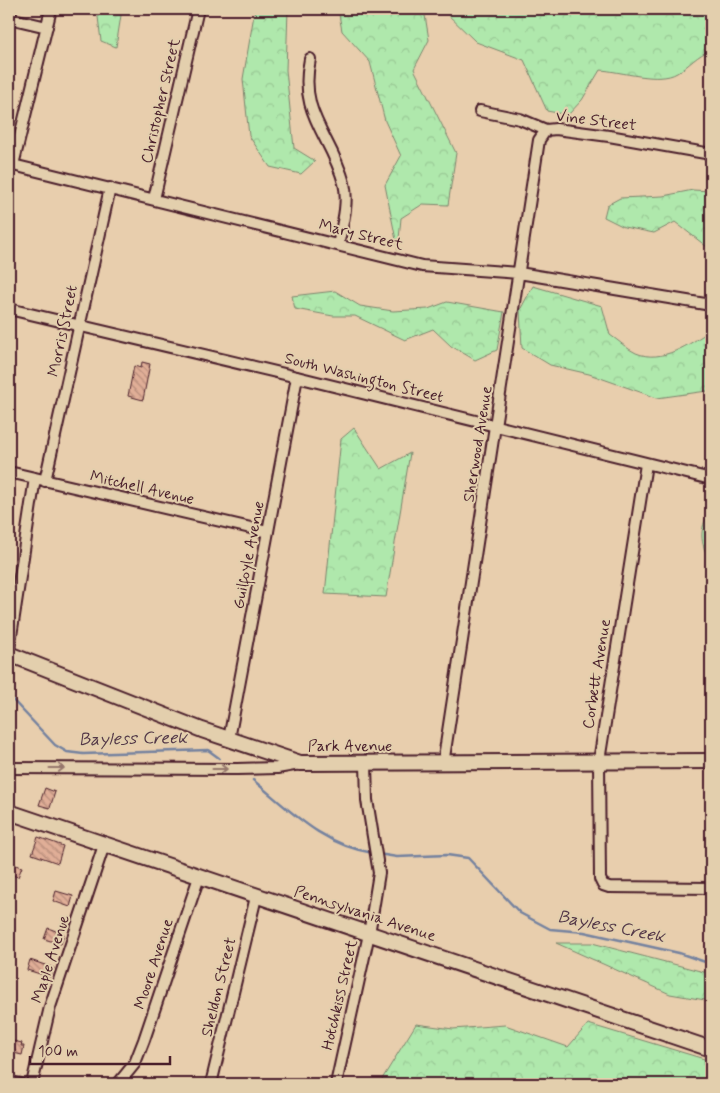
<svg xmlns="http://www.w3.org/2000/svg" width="720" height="1093" font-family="Mynerve,sans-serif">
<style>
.forest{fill:url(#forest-crowns);stroke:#7c846c}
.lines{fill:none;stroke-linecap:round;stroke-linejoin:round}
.stream{stroke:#74829f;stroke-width:2.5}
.building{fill:url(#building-back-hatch);stroke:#4a1f2b}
.street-casing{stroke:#4a1f2b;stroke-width:14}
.secondary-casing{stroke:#4a1f2b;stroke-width:18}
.street{stroke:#e3cfad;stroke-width:10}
.secondary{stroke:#e3cfad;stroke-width:14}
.oneway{stroke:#96776c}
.labels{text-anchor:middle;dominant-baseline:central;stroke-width:4;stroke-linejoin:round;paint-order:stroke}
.street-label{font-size:16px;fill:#4a1f2b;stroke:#e3cfad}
.water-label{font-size:18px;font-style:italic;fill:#543848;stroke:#e3cfad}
</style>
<defs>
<pattern id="forest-crowns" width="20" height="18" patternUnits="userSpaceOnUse" patternTransform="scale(1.25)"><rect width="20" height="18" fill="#afe8ac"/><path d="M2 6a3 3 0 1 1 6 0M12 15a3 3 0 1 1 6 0" fill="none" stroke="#98c794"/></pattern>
<pattern id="building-back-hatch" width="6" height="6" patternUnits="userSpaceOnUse" patternTransform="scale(1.25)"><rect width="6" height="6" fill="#e0ae97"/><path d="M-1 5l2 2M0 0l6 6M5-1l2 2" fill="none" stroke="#b88d7b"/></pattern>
</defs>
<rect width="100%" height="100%" fill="#e8cead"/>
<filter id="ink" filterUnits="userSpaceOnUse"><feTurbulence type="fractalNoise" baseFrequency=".02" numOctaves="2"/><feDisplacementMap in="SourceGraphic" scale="10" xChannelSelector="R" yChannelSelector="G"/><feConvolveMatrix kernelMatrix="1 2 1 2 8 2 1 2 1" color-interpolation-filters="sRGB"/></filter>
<g filter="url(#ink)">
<path class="forest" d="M97 9H122L116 47 101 41Z
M255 9H288L286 70 294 148 315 161 301 174 270 167 249 136 243 79Z
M338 9H424L429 40 414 69 456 153 448 205 423 204 401 218 398 250 385 185 401 156 385 121 370 62 342 31Z
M442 9H711V50C697 55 689 66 677 73 659 84 620 71 600 70L582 100 568 115 547 111 524 60 476 42Z
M693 190 711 191V250L675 222 654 233 624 227 604 217 607 205 620 198 663 196Z
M533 286 602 306 610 335C618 340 627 349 636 353 662 364 690 344 711 330V393L707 391 657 398 589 374 550 365 522 348 520 310Z
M335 291 360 306 393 311 428 309 447 302 504 312 497 350 475 360 451 346 433 329 405 340 355 316H333L295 309 292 296Z
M354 428 381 469 410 453 386 597 325 594 341 439Z
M711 510V558L708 557C699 540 700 526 711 510Z
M556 943H592L704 972 711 970V1001L670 994Z
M416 1024 453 1029 505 1025 568 1047 588 1024 711 1061V1084H379Z"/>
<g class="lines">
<path class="stream" d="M9 696 55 745 67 752 83 754 208 750 219 758
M253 780C292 812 322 845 373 853
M378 854 397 857 447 855 468 858 520 913 550 929 584 932 679 953 711 964"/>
</g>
<path class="building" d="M142 362 150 364 143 400 128 396 134 366 141 368Z
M45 788 55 792 50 808 39 805Z
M38 837 63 846 58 863 32 854Z
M9 863 22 867 18 877 9 874Z
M56 891 73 896 70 907 53 901Z
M48 928 64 934 61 944 44 939Z
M30 960 54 968 50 977 27 970Z
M9 1040 22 1043 21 1046H24L22 1055 9 1052Z"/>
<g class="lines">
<g class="street-casing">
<path id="street" d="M9 18 47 27
M310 59C298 114 331 135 344 183 349 203 342 226 338 245
M480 111 520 119 546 130 556 129 609 136 711 154
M9 164 422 266 519 273 711 305
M13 165 51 9
M154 199 198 9
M9 309 297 377 711 479
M646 464 599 761 600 879 603 885 609 887 711 888
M9 472 268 532
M45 481 110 188
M9 649 35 478
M229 739 297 377
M443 764 539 140 546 130
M9 768 237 769 277 768 300 764
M9 1082 20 1084
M32 1084 50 1007 104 845
M118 1084 135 1063 144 1040 199 877
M211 1084 256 897
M336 1084 369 934 379 873 367 800 366 764"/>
</g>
<g class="secondary-casing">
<path id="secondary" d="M9 654 202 730 300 763 711 761
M9 812 711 1049"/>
</g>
<use href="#street" class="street"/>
<use href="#secondary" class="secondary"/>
</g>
<defs><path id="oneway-shaft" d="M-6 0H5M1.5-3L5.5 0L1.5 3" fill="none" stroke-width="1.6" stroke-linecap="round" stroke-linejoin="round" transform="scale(1.25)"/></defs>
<g class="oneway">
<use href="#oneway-shaft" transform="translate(57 768)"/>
<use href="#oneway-shaft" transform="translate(220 769)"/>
</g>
</g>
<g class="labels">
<g class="street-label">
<text transform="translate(161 101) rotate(-77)">Christopher Street</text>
<text transform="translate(596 121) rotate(7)">Vine Street</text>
<text transform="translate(361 235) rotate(14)">Mary Street</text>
<text transform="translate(63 331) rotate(-78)">Morris Street</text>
<text transform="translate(364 378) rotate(14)">South Washington Street</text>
<text transform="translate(478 444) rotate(-81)">Sherwood Avenue</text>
<text transform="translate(142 488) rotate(13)">Mitchell Avenue</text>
<text transform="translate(249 555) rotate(-79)">Guilfoyle Avenue</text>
<text transform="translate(597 674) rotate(-81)">Corbett Avenue</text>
<text x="350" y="746">Park Avenue</text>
<text transform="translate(365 914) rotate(18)">Pennsylvania Avenue</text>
<text transform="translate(51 959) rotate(-72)">Maple Avenue</text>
<text transform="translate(154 964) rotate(-72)">Moore Avenue</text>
<text transform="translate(219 987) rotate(-76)">Sheldon Street</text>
<text transform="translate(340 995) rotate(-77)">Hotchkiss Street</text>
</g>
<g class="water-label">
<text transform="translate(133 739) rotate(-1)">Bayless Creek</text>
<text transform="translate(611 927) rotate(11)">Bayless Creek</text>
</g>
</g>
<rect width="720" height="1093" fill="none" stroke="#e3cfad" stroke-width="30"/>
<rect x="15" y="15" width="690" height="1063" fill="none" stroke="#4a1f2b" stroke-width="2" filter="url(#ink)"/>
<path d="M30 1056v8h140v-8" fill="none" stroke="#4a1f2b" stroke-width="2.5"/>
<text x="38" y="1056" font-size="15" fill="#4a1f2b" stroke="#e3cfad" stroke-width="4" paint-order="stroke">100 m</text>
</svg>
